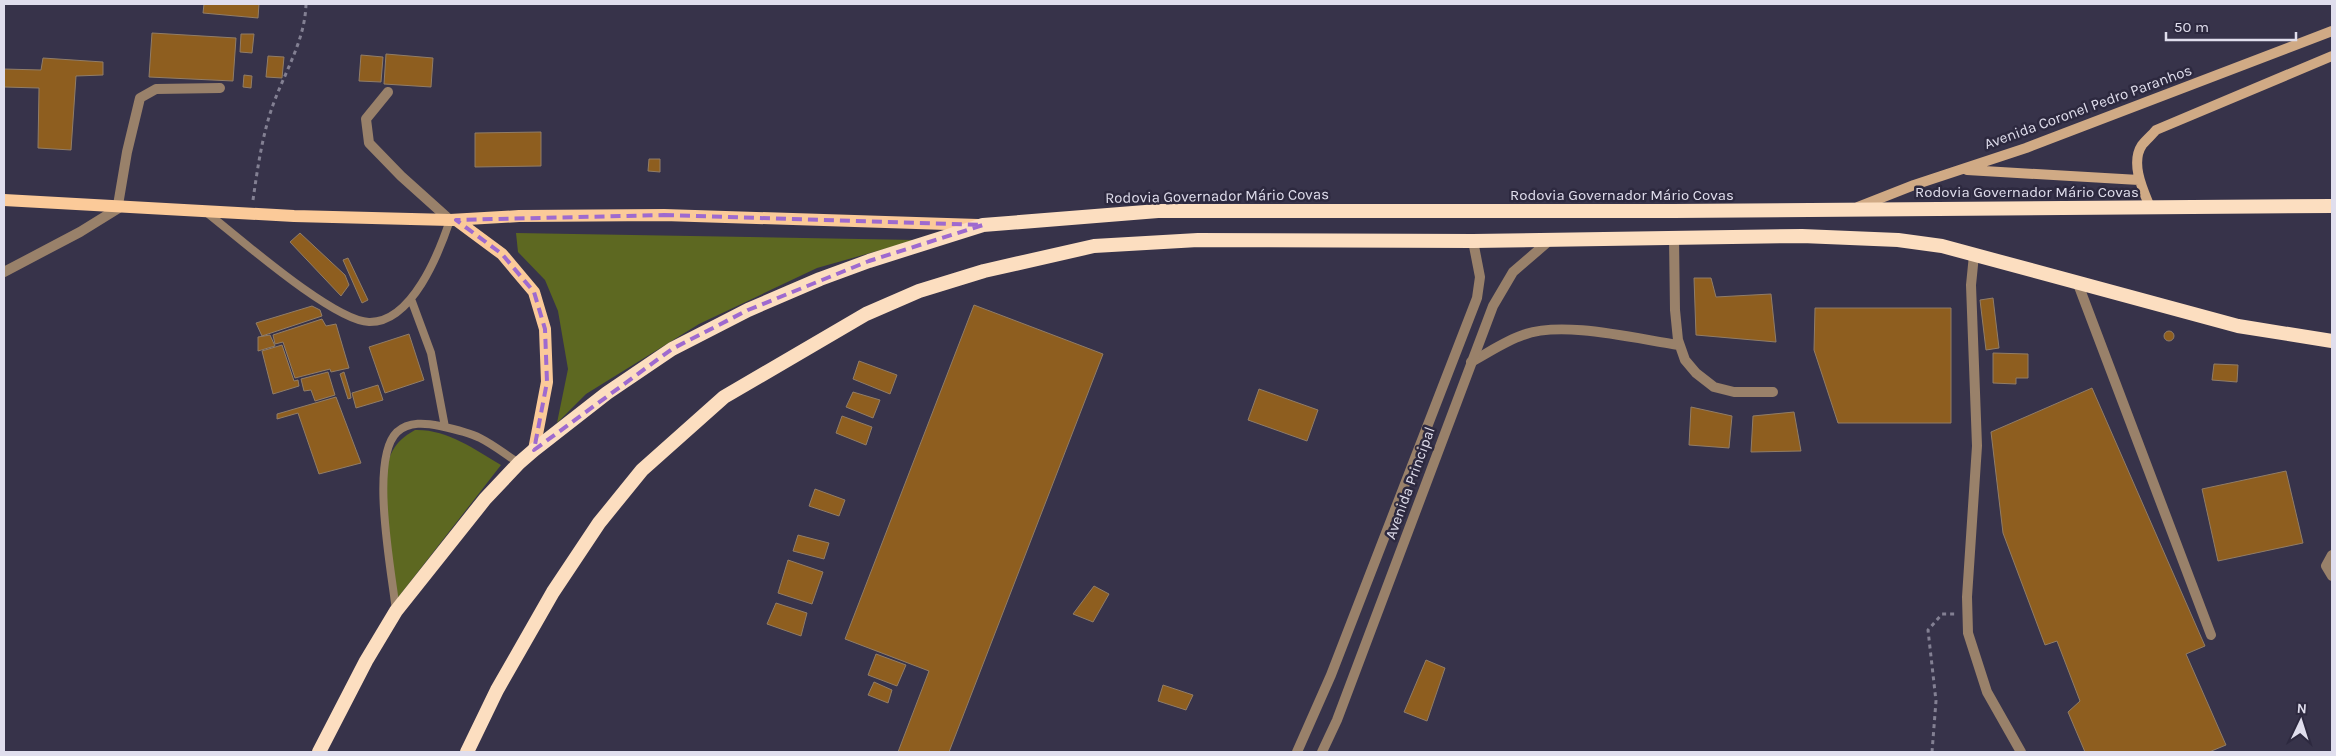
<svg xmlns="http://www.w3.org/2000/svg" width="2336" height="756" font-family="Karla,sans-serif">
<style>
.green{fill:#5d6821}
.building{fill:#8e5e1f;stroke:#917d67}
.lines{fill:none;stroke-linecap:round;stroke-linejoin:round}
.path{stroke:#838093;stroke-width:3;stroke-dasharray:4 4;stroke-linecap:butt}
.service{stroke:#99816a;stroke-width:8}
.minor{stroke:#99816a;stroke-width:10}
.tertiary{stroke:#99816a;stroke-width:10}
.secondary{stroke:#d0aa85;stroke-width:10}
.primary{stroke:#fbca99;stroke-width:12}
.trunk{stroke:#fcdec0;stroke-width:14}
.marked{fill:none;stroke:#9e6acf;stroke-width:4;stroke-dasharray:10 6;stroke-linejoin:round}
.labels{text-anchor:middle;dominant-baseline:central;stroke-width:5;stroke-linejoin:round;paint-order:stroke}
.street-label{font-size:15px;fill:#e0deed;stroke:#2d293f}
</style>
<rect width="100%" height="100%" fill="#37334a"/>
<path class="green" d="M516 233 916 240 817 268 699 324 586 394 557 423 568 369 558 311 545 280 518 252Z
M415 430C447 429 474 449 501 465L396 600 384 480C389 455 392 443 415 430Z"/>
<path class="building" d="M204 4H259L258 18 203 13Z
M152 33 236 38 233 81 149 77Z
M241 34H254L252 53 240 52Z
M386 54 433 58 431 87 384 84Z
M361 55 383 57 381 82 359 81Z
M268 56 284 57 282 78 266 77Z
M43 58 103 62V75L76 76 71 150 38 148 39 88 4 87V69L41 70Z
M244 75 252 76 251 88 243 87Z
M541 132V166L475 167V133Z
M649 159H660V172L648 171Z
M300 233 345 275 349 285 341 296 290 242Z
M348 258 368 300 362 303 343 260Z
M1694 278H1711L1716 297 1771 294 1776 342 1696 335Z
M1993 298 1999 348 1986 350 1980 300Z
M974 305 1103 354 949 752H898L929 671 845 639Z
M312 306 320 310 322 316 262 336 256 323Z
M1815 308H1951V423H1838L1814 350Z
M322 319 326 326 336 324 349 368 331 372 330 369 295 378 283 342 275 344 273 335Z
M2164 336a5 5 0 1 1 10 0a5 5 0 1 1-10 0Z
M409 334 424 380 385 393 369 347Z
M270 335 275 346 258 351V337Z
M282 345 294 381 298 380 299 386 273 394 262 351Z
M1993 353 2028 354V378H2016V384L1993 383Z
M859 361 897 375 890 394 853 379Z
M2214 364 2238 365 2237 382 2212 380Z
M328 372 335 395 315 401 311 390 304 391 301 379Z
M344 372 350 392 351 398 348 399 340 374Z
M378 385 383 400 356 408 352 393Z
M2092 388 2205 646 2186 654 2226 745 2209 752H2085L2068 712 2080 701 2057 641 2045 645 2003 533 1991 432Z
M1259 389 1318 410 1307 441 1248 420Z
M853 392 880 400 873 418 846 407Z
M336 397 361 463 319 474 298 413 277 419V414Z
M1691 407 1732 416 1729 448 1689 445Z
M1794 412 1801 451 1751 452 1753 416Z
M842 416 872 427 866 445 836 433Z
M2286 471 2303 543 2218 561 2202 489Z
M815 489 845 500 839 516 809 506Z
M798 535 829 543 824 559 793 551Z
M788 560 823 572 812 604 778 593Z
M1094 586 1109 594 1093 622 1073 614Z
M776 603 807 613 801 636 767 624Z
M876 654 906 665 897 686 868 675Z
M1426 660 1445 668 1427 721 1404 712Z
M874 682 892 690 888 703 868 695Z
M1163 685 1193 695 1186 710 1158 701Z"/>
<g class="lines">
<path class="path" d="M253 200C257 172 261 144 269 117 280 79 305 44 306 4
M1932 752 1936 701 1928 630 1942 614H1955"/>
<path class="service" d="M206 212C238 237 333 321 369 322 412 323 439 253 450 220
M411 299 431 353 445 427
M396 611C392 573 369 459 397 432 409 421 426 423 440 426 454 429 468 432 480 438 494 445 506 455 519 463"/>
<path class="minor" d="M388 92 366 119 369 143 401 176 450 220
M118 205 127 152 140 98 156 89 220 88
M1674 238 1675 310 1678 340 1685 360 1696 373 1714 387 1734 392H1773
M4 272 80 232 122 206
M2078 284 2211 635
M1471 362C1488 353 1505 341 1523 335 1562 320 1637 339 1679 345
M2332 555 2326 566 2332 576"/>
<path class="tertiary" d="M1974 255 1971 285 1977 446 1967 597 1968 633 1987 692 2021 752
M1297 752 1331 675 1477 298 1480 277 1473 241
M1322 752 1337 720 1493 306 1513 272 1550 240"/>
<path class="secondary" d="M1967 170 2139 180
M1858 207 1914 185 2026 148 2332 31
M2150 207C2143 190 2130 163 2142 145 2146 140 2152 135 2156 130L2332 56"/>
<path class="primary" d="M4 200 294 216 450 220 519 216 664 215 978 225
M456 220 502 254 534 292 545 329 547 382 534 450"/>
<path class="trunk" d="M319 752 366 661 396 611 485 499 519 463 534 450 607 393 672 349 748 310 820 279 869 261 983 225 1158 211H1673L2332 206
M467 752 497 690 553 592 599 523 642 470 724 397 866 314 919 291 984 271 1094 246 1198 240 1473 241 1802 236 1898 240 1942 246 2238 326 2332 341"/>
</g>
<path class="marked" d="M664 215 983 225 869 261 748 310 672 349 534 450 547 382 545 329 534 292 502 254 456 220Z"/>
<g class="labels">
<g class="street-label">
<text transform="translate(2088 107) rotate(-20)">Avenida Coronel Pedro Paranhos</text>
<text x="2027" y="192">Rodovia Governador Mário Covas</text>
<text x="1622" y="195">Rodovia Governador Mário Covas</text>
<text transform="translate(1217 196) rotate(-1)">Rodovia Governador Mário Covas</text>
<text transform="translate(1410 483) rotate(-70)">Avenida Principal</text>
</g>
</g>
<rect width="2336" height="756" fill="none" stroke="#e0deed" stroke-width="10"/>
<g transform="translate(2301 721) rotate(4)" stroke="#2d293f" stroke-width="4" paint-order="stroke">
<path d="M0-4L9 19L0 12L-9 19Z" fill="#e0deed"/>
<text y="-8" font-size="14" font-weight="bold" text-anchor="middle" fill="#e0deed">N</text>
</g>
<path d="M2166 32v8h130v-8" fill="none" stroke="#e0deed" stroke-width="2.5"/>
<text x="2174" y="32" font-size="15" fill="#e0deed" stroke="#2d293f" stroke-width="4" paint-order="stroke">50 m</text>
</svg>
